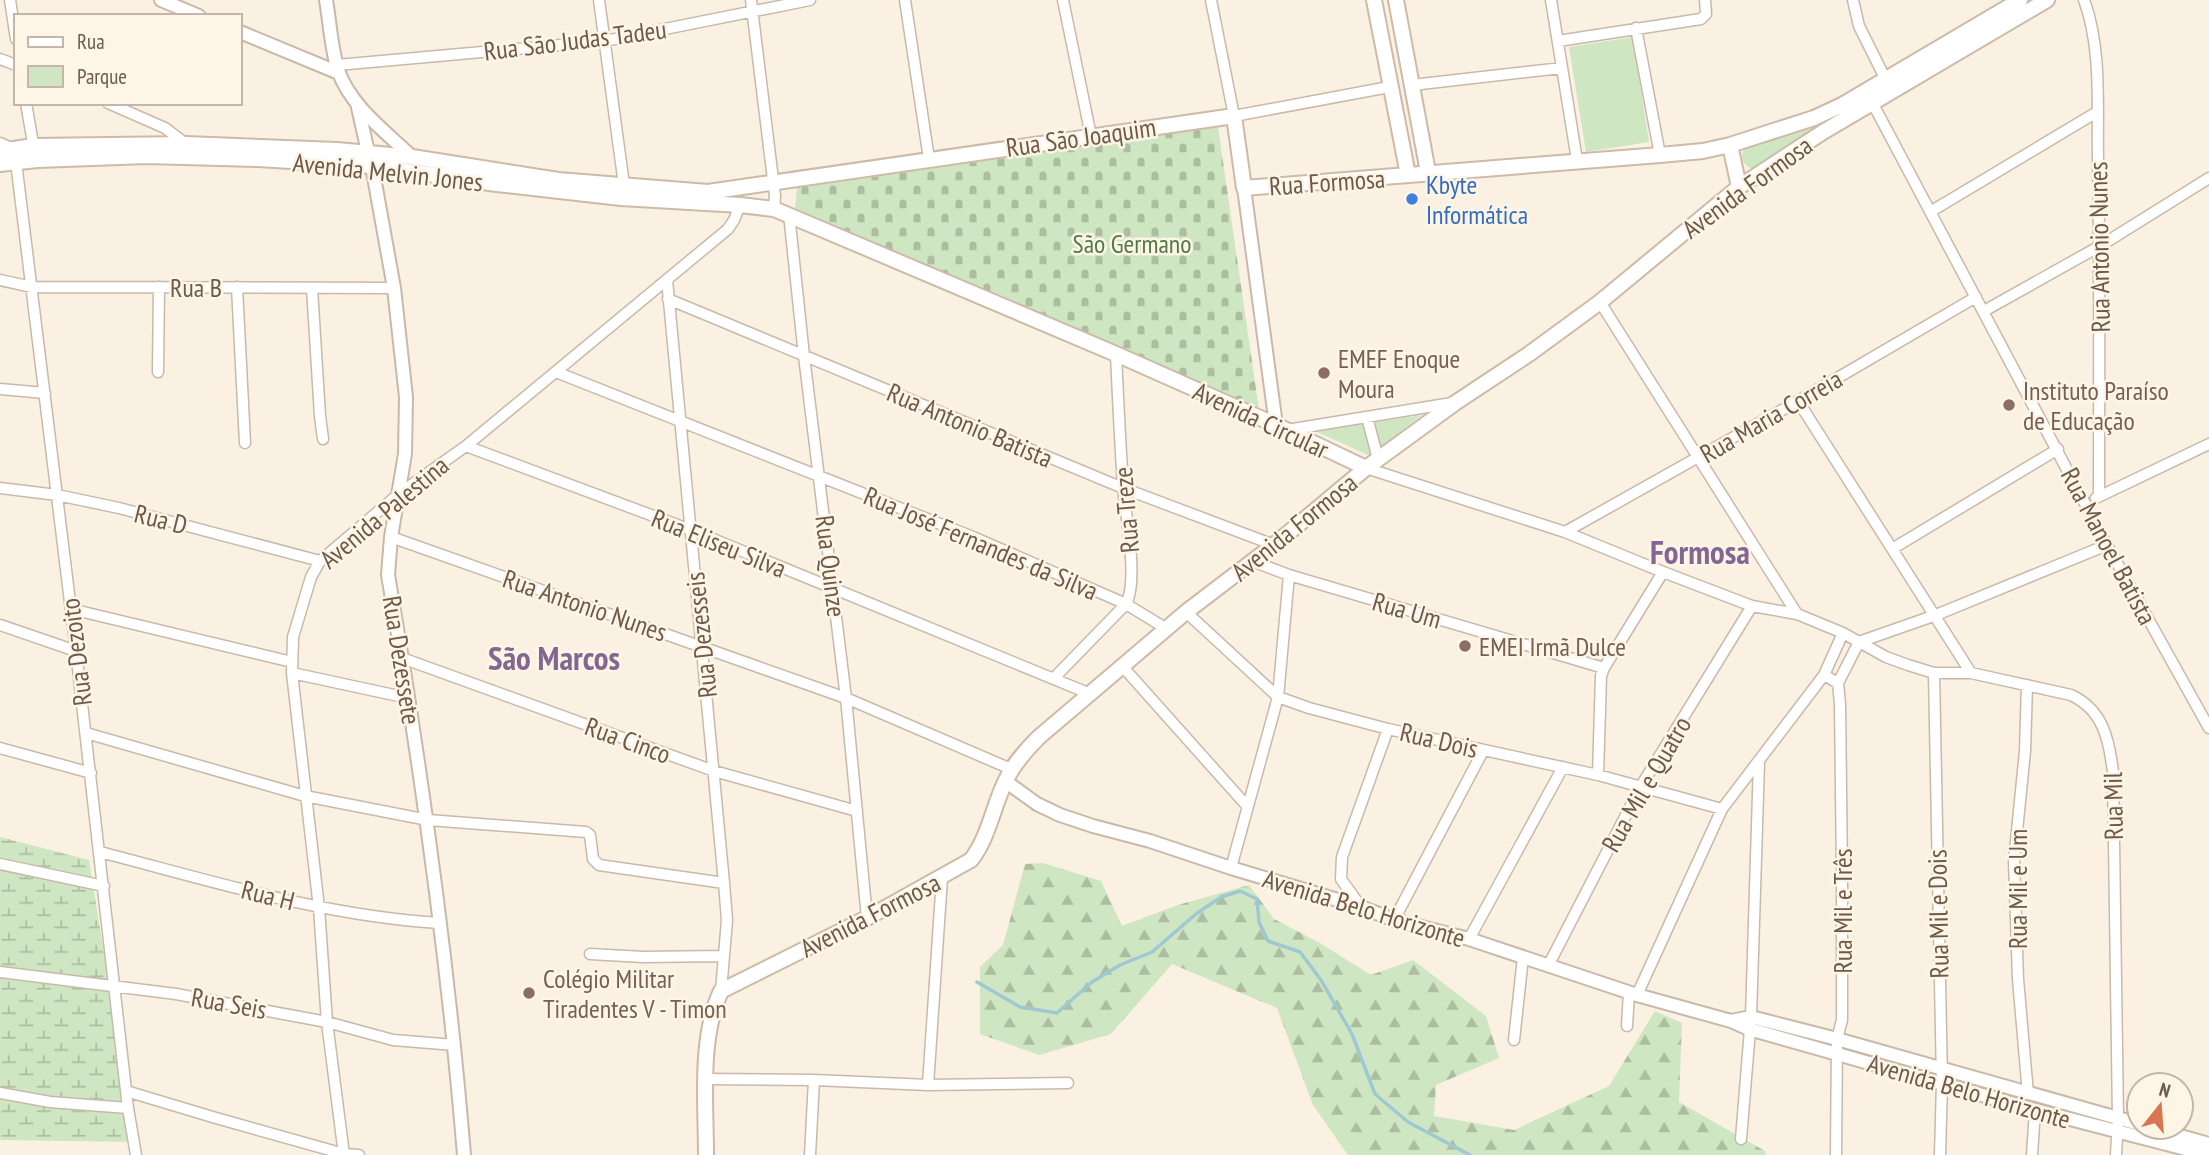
<svg xmlns="http://www.w3.org/2000/svg" width="2209" height="1155" font-family="'PT Sans Narrow',sans-serif">
<style>
.green{fill:#cfe6c2}
.forest{fill:url(#forest-firs)}
.wetland{fill:url(#wetland-marsh)}
.cemetery{fill:url(#cemetery-stones)}
.lines{fill:none;stroke-linecap:round;stroke-linejoin:round}
.stream{stroke:#9fc8d2;stroke-width:3.5}
.minor-casing{stroke:#c9b9aa;stroke-width:13}
.tertiary-casing{stroke:#c9b9aa;stroke-width:16}
.secondary-casing{stroke:#cdbaa8;stroke-width:18}
.minor{stroke:#fff;stroke-width:10}
.tertiary{stroke:#fff;stroke-width:12}
.secondary{stroke:#fff;stroke-width:14}
.shop-dot{fill:#3f7fe0;stroke:#fdf6e7;stroke-width:2.5}
.education-dot{fill:#8d6e63;stroke:#fdf6e7;stroke-width:2.5}
.labels{text-anchor:middle;dominant-baseline:central;stroke-width:5;stroke-linejoin:round;paint-order:stroke}
.street-label{font-size:26px;fill:#6f594b;stroke:#fdf6e7}
.shop-label{font-size:26px;fill:#366cbe;stroke:#fdf6e7;text-anchor:start}
.park-label{font-size:26px;fill:#547a46;stroke:#fdf6e7}
.education-label{font-size:26px;fill:#785e54;stroke:#fdf6e7;text-anchor:start}
.district-label{font-size:33px;font-weight:bold;fill:#856692;stroke:#fdf6e7}
</style>
<defs>
<pattern id="forest-firs" width="22" height="20" patternUnits="userSpaceOnUse" patternTransform="scale(1.75)"><rect width="22" height="20" fill="#cfe6c2"/><path d="M5 1l3.5 6h-7zM16 11l3.5 6h-7z" fill="#acbda0"/></pattern>
<pattern id="wetland-marsh" width="20" height="14" patternUnits="userSpaceOnUse" patternTransform="scale(1.75)"><rect width="20" height="14" fill="#cfe6c2"/><path d="M1 5h8M5 5V1M11 12h8M15 12V8" fill="none" stroke="#acbda0"/></pattern>
<pattern id="cemetery-stones" width="16" height="16" patternUnits="userSpaceOnUse" patternTransform="scale(1.75)"><rect width="16" height="16" fill="#cfe6c2"/><path d="M2 7V4a2 2 0 0 1 4 0v3zM10 15v-3a2 2 0 0 1 4 0v3z" fill="#acbda0"/></pattern>
</defs>
<rect width="100%" height="100%" fill="#faf1e2"/>
<path class="green" d="M1633 37 1649 142 1586 152 1569 47Z
M1810 125 1814 128 1815 133 1754 169C1742 165 1738 157 1746 146Z
M1422 415 1370 456 1315 431Z"/>
<path class="forest" d="M1043 863 1101 881 1122 926 1178 905 1249 885 1274 919 1320 943 1371 975 1413 960 1486 1016 1499 1058 1436 1085 1434 1116 1514 1130 1609 1086 1655 1011 1682 1023 1679 1102 1765 1151 1766 1155H1348L1313 1105 1277 1008 1172 964 1111 1034 1039 1055 980 1034V967L1003 945 1025 864Z"/>
<path class="wetland" d="M0 837 89 860 134 1142 0 1140Z"/>
<path class="cemetery" d="M1218 127 1259 410 795 208 797 188Z"/>
<g class="lines">
<path class="stream" d="M977 982 1020 1007 1057 1013 1092 982 1120 965 1152 952 1196 914 1221 897 1240 891 1257 899 1259 922 1268 941 1300 952 1321 980 1352 1034 1375 1094 1408 1122 1470 1155"/>
<g class="minor-casing">
<path id="minor" d="M10 0 16 39
M599 0 624 185
M751 0 775 196 774 209
M905 0 929 159
M1063 0 1091 136
M1211 0 1234 116 1389 87
M1551 0 1577 160
M1853 0 1859 26 1886 80
M2084 0C2102 48 2097 108 2098 159 2100 272 2099 384 2099 496
M1636 28 1660 155
M1558 41 1701 19 1706 14 1705 0
M0 59 16 65
M337 65 605 41 810 0
M1412 85 1562 68
M26 103 34 149
M108 103 165 128 186 144
M1873 104 2107 545 2209 728
M0 143 13 149 16 162 76 651 128 1108 136 1155
M1930 212 2097 112
M789 214 804 356 846 698 867 918
M0 280 32 287 394 288
M667 280 724 883 727 920 721 991
M237 287 245 443
M312 288 320 416 323 439
M668 299 1123 488 1274 545
M1600 302 1797 614
M1984 311 2100 246 2209 178
M158 372 159 287
M556 372 973 537 1126 604 1167 629
M0 389 45 393
M1798 401 1971 673
M1367 417 1378 459
M1287 430 1452 403
M466 446 691 530 1088 693
M1366 468 1565 532 1663 572 1752 606 1797 614 1843 633 1886 657 1908 665 1934 673H1971L2071 695C2103 710 2109 739 2113 772L2118 1119 2116 1155
M0 488 57 495 119 508 320 561
M2096 498 2209 444
M1565 532 1798 401 1976 297
M391 537 846 698 1011 769
M1892 549 2058 449
M1252 561 1289 575 1604 668
M71 609 292 662
M1186 612 1278 697 1309 708 1388 729 1598 775 1722 809
M0 625 76 651
M1859 642 1936 615 2107 545
M402 658 714 771 857 811
M1123 667 1247 806
M292 673 408 698
M1934 673 1942 1083 1940 1155
M1824 675 1838 683 1840 704 1842 875V1020L1837 1039 1836 1155
M1054 678 1126 604C1139 580 1125 514 1123 485 1120 442 1118 398 1116 354
M1838 683 1859 642
M2027 685 2025 751 2014 861 2018 979 2028 1094
M86 733 305 796 428 820 586 832 590 835 593 859 599 865 724 883
M0 748 91 773
M1598 775 1601 676 1604 668 1663 572
M100 852C212 881 323 916 439 923
M0 864 104 886
M1231 868 1278 697 1289 575
M1361 907 1341 879 1342 857 1388 729
M1394 920 1483 751
M1469 939 1563 767
M590 954 643 957 724 956
M1548 966 1641 786 1752 606
M0 972 176 994 327 1022 393 1040 455 1045
M1637 995 1722 809 1824 675 1843 633
M1627 1026 1629 993
M1514 1040 1523 957
M706 1079 814 1080 928 1085 1068 1083
M928 1085 942 878
M126 1091 216 1118 344 1154 359 1155
M0 1093 50 1102 128 1108
M1741 1139 1751 1017 1759 762
M344 1155 327 1022 319 908 292 673 293 637 311 577 320 561 400 493 466 446 728 229 734 220 740 205
M810 1155 814 1080
M2032 1155 2035 1110"/>
</g>
<g class="tertiary-casing">
<path id="tertiary" d="M161 0 199 16
M326 0C330 23 331 48 338 70 350 106 386 132 412 157
M240 32 339 73
M357 103 368 152
M372 166 394 288 406 397 405 454 391 537 388 575C421 767 448 960 464 1155
M1244 188 1276 425
M1005 781 1037 804 1060 815 1093 826 1150 841 1231 868 1361 907 1394 920 1469 939 1637 995 1731 1021 1749 1029 2035 1110 2209 1155
M1731 1021 1751 1017 1837 1039 2139 1124
M2148 1127 2209 1144"/>
</g>
<g class="secondary-casing">
<path id="secondary" d="M1374 0 1408 175
M1396 0 1428 172
M1730 145 1739 187
M0 151 33 146 186 144 337 150 412 157 558 180 708 192 1234 116 1244 188 1660 155 1703 151 1730 145 1814 118 1842 105 2020 0
M0 164 37 160 147 156 258 159 372 166 497 184 621 198 740 205 774 209 1116 354 1276 425 1366 468
M706 1155C706 1104 699 1038 721 991L867 918 971 860C989 837 993 806 1006 780 1014 763 1026 750 1039 737L1186 612 1274 545 1366 468 1455 403 1529 354 1600 302 1739 187 1823 132 2047 0"/>
</g>
<use href="#minor" class="minor"/>
<use href="#tertiary" class="tertiary"/>
<use href="#secondary" class="secondary"/>
</g>
<circle class="shop-dot" cx="1412" cy="199" r="7"/>
<g class="education-dot">
<circle cx="1324" cy="373" r="7"/>
<circle cx="2009" cy="405" r="7"/>
<circle cx="1465" cy="646" r="7"/>
<circle cx="529" cy="993" r="7"/>
</g>
<g class="labels">
<g class="street-label">
<text transform="translate(575 40) rotate(-7)">Rua São Judas Tadeu</text>
<text transform="translate(1081 137) rotate(-8)">Rua São Joaquim</text>
<text transform="translate(388 172) rotate(6)">Avenida Melvin Jones</text>
<text transform="translate(1327 182) rotate(-4)">Rua Formosa</text>
<text transform="translate(1747 187) rotate(-36)">Avenida Formosa</text>
<text transform="translate(2099 247) rotate(-91)">Rua Antonio Nunes</text>
<text x="196" y="287">Rua B</text>
<text transform="translate(1771 416) rotate(-30)">Rua Maria Correia</text>
<text transform="translate(1261 420) rotate(25)">Avenida Circular</text>
<text transform="translate(970 425) rotate(23)">Rua Antonio Batista</text>
<text transform="translate(1126 510) rotate(-95)">Rua Treze</text>
<text transform="translate(384 512) rotate(-40)">Avenida Palestina</text>
<text transform="translate(161 519) rotate(14)">Rua D</text>
<text transform="translate(1294 527) rotate(-39)">Avenida Formosa</text>
<text transform="translate(719 543) rotate(22)">Rua Eliseu Silva</text>
<text transform="translate(981 543) rotate(23)">Rua José Fernandes da Silva</text>
<text transform="translate(2109 546) rotate(62)">Rua Manoel Batista</text>
<text transform="translate(831 566) rotate(83)">Rua Quinze</text>
<text transform="translate(585 605) rotate(19)">Rua Antonio Nunes</text>
<text transform="translate(1407 610) rotate(16)">Rua Um</text>
<text transform="translate(701 635) rotate(-96)">Rua Dezesseis</text>
<text transform="translate(76 652) rotate(-97)">Rua Dezoito</text>
<text transform="translate(402 660) rotate(81)">Rua Dezessete</text>
<text transform="translate(628 740) rotate(20)">Rua Cinco</text>
<text transform="translate(1439 740) rotate(13)">Rua Dois</text>
<text transform="translate(1646 784) rotate(-60)">Rua Mil e Quatro</text>
<text transform="translate(2113 806) rotate(-91)">Rua Mil</text>
<text transform="translate(2017 889) rotate(-90)">Rua Mil e Um</text>
<text transform="translate(268 895) rotate(14)">Rua H</text>
<text transform="translate(1364 908) rotate(17)">Avenida Belo Horizonte</text>
<text transform="translate(1842 911) rotate(-90)">Rua Mil e Três</text>
<text transform="translate(1938 914) rotate(-91)">Rua Mil e Dois</text>
<text transform="translate(870 915) rotate(-27)">Avenida Formosa</text>
<text transform="translate(229 1003) rotate(10)">Rua Seis</text>
<text transform="translate(1969 1091) rotate(16)">Avenida Belo Horizonte</text>
</g>
<g class="shop-label">
<text x="1426" y="184">Kbyte<tspan x="1426" dy="30">Informática</tspan></text>
</g>
<g class="park-label">
<text x="1132" y="243">São Germano</text>
</g>
<g class="education-label">
<text x="1338" y="358">EMEF Enoque<tspan x="1338" dy="30">Moura</tspan></text>
<text x="2023" y="390">Instituto Paraíso<tspan x="2023" dy="30">de Educação</tspan></text>
<text x="1479" y="646">EMEI Irmã Dulce</text>
<text x="543" y="978">Colégio Militar<tspan x="543" dy="30">Tiradentes V - Timon</tspan></text>
</g>
<g class="district-label">
<text x="1700" y="551">Formosa</text>
<text x="554" y="657">São Marcos</text>
</g>
</g>
<rect x="14" y="14" width="228" height="91" fill="#fdf6e7" stroke="#c4b7a9" stroke-width="2"/>
<rect x="28" y="37" width="35" height="10" fill="#ffffff" stroke="#c4b7a9" stroke-width="2"/>
<text x="77" y="49" font-size="21" fill="#6f594b">Rua</text>
<rect x="28" y="66" width="35" height="21" fill="#cfe6c2" stroke="#c4b7a9" stroke-width="2"/>
<text x="77" y="84" font-size="21" fill="#6f594b">Parque</text>
<g transform="translate(2160 1106) rotate(17)"><circle r="33" fill="#fdf6e7" stroke="#c4b7a9" stroke-width="2"/>
<path d="M0-5L12 26L0 18L-12 26Z" fill="#db7450"/>
<text y="-10" font-size="19" font-weight="bold" text-anchor="middle" fill="#6f594b">N</text>
</g>
</svg>
